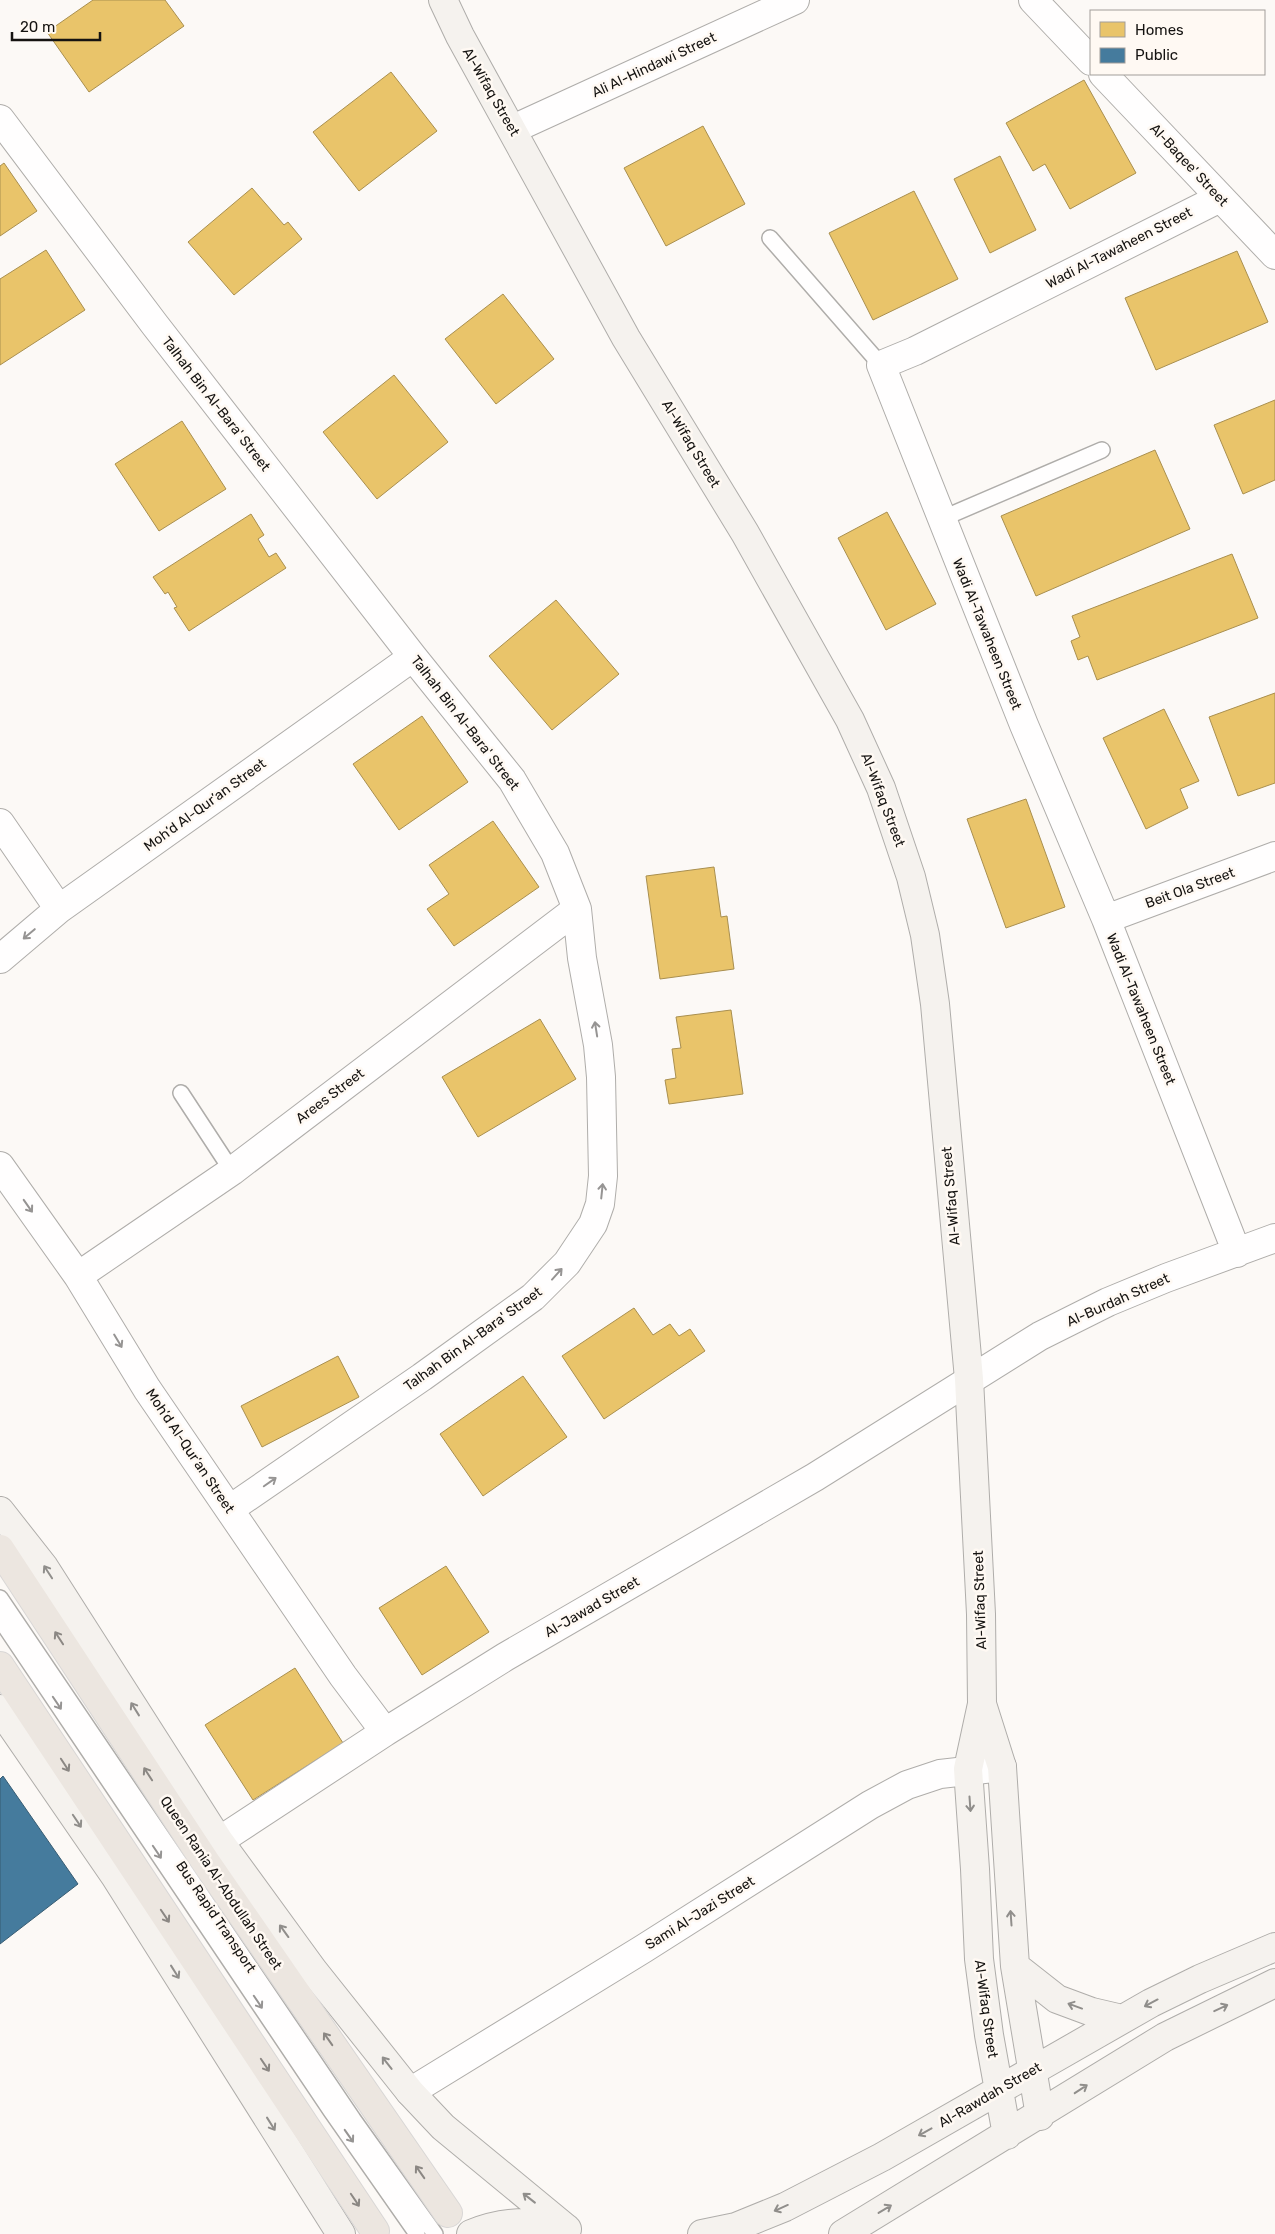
<svg xmlns="http://www.w3.org/2000/svg" width="1275" height="2234" font-family="Rubik,sans-serif">
<style>
.homes{fill:#e9c46a;stroke:#a98f4f}
.public{fill:#457b9d;stroke:#375c73}
.lines{fill:none;stroke-linecap:round;stroke-linejoin:round}
.lane-casing{stroke:#afadaa;stroke-width:18}
.street-casing{stroke:#afadaa;stroke-width:30}
.secondary-casing{stroke:#afadaa;stroke-width:30}
.primary-casing{stroke:#d9d7d6;stroke-width:30}
.lane{stroke:#fffefe;stroke-width:15}
.street{stroke:#fffefe;stroke-width:28}
.secondary{stroke:#f5f2ee;stroke-width:28}
.primary{stroke:#ece6e0;stroke-width:28}
.oneway{stroke:#969493}
.oneway2{stroke:#908e8b}
.oneway3{stroke:#8b8783}
.labels{text-anchor:middle;dominant-baseline:central;stroke-width:5;stroke-linejoin:round;paint-order:stroke}
.street-label{font-size:14px;fill:#151311;stroke:#fff9f3}
</style>
<rect width="100%" height="100%" fill="#fcf9f6"/>
<path class="homes" d="M93 0H165L184 26 89 92 47 32Z
M391 72 437 131 359 191 313 132Z
M1084 80 1136 173 1070 209 1045 164 1033 171 1006 123Z
M703 126 745 204 666 246 624 168Z
M1000 156 1036 230 990 253 954 179Z
M4 163 37 211 0 236V166Z
M252 188 284 225 288 222 302 239 234 295 188 242Z
M914 191 958 279 873 320 829 233Z
M46 250 85 310 0 365V279Z
M1237 251 1268 322 1156 370 1125 298Z
M503 294 554 359 496 404 445 339Z
M394 375 448 442 377 499 323 432Z
M1275 400V480L1243 494 1214 425Z
M182 421 226 489 159 531 115 464Z
M1155 450 1190 529 1036 596 1001 516Z
M887 512 936 604 886 630 838 538Z
M251 514 264 535 258 539 269 557 276 553 286 568 189 631 174 608 177 607 168 592 165 594 153 577Z
M1232 554 1258 618 1097 680 1088 656 1078 660 1071 641 1080 637 1072 616Z
M556 600 619 674 552 730 489 656Z
M1275 693V783L1238 796 1209 717Z
M1164 709 1199 781 1180 789 1188 808 1146 829 1103 738Z
M422 716 468 782 399 830 353 764Z
M1026 799 1065 907 1006 928 967 819Z
M493 821 539 887 454 946 427 909 449 894 429 865Z
M714 867 721 917 727 916 734 969 660 979 646 876Z
M731 1010 743 1094 669 1104 665 1080 676 1078 672 1049 681 1048 676 1017Z
M540 1019 576 1079 478 1137 442 1077Z
M634 1308 653 1335 670 1324 679 1336 690 1329 705 1351 604 1419 562 1356Z
M338 1356 359 1397 262 1447 241 1406Z
M523 1376 567 1437 483 1496 440 1434Z
M446 1566 489 1632 422 1675 379 1608Z
M295 1668 343 1743 253 1800 205 1725Z"/>
<path class="public" d="M3 1776 78 1884 0 1944V1779Z"/>
<g class="lines">
<g class="lane-casing">
<path id="lane" d="M770 238 881 365
M941 519 1102 450
M181 1093 232 1171
M0 1598 353 2119 435 2234
M0 1619 331 2111 417 2234"/>
</g>
<g class="street-casing">
<path id="street" d="M1033 0 1091 61
M1103 74 1275 255
M0 119 155 325 413 657 512 780 555 853 577 909 582 958 598 1045 601 1077 603 1176 600 1204 593 1224 567 1263 533 1297 422 1377 230 1509
M513 129 795 0
M1220 198 915 351 881 365 1024 725 1106 919 1237 1253
M0 823 59 909
M1106 919 1275 856
M0 959 59 909 413 657
M0 1166 78 1276 147 1389 343 1676 385 1732
M78 1276 232 1171 577 909
M219 1841 385 1732 505 1657 815 1477 1040 1336 1108 1302 1166 1278 1275 1238
M410 2092 643 1949 870 1805 907 1785 940 1774 1002 1767"/>
</g>
<g class="secondary-casing">
<path id="secondary" d="M443 0 460 36 626 338 745 533 850 720 881 788 911 877 925 935 935 1004 969 1379 981 1614 982 1704 968 1769 975 1869 979 1959 989 2035 1007 2135
M0 1511 44 1567 219 1841 313 1970 410 2092 443 2127 567 2229
M982 1704 1002 1767 1015 1966 1040 2116
M0 1709 115 1876 341 2234
M1015 1966 1057 1999 1092 2012 1122 2019
M471 2234C502 2221 533 2220 566 2228
M702 2234 736 2227 785 2207 882 2157 1151 2003 1200 1979 1275 1947
M843 2234 1165 2037 1275 1983"/>
</g>
<g class="primary-casing">
<path id="primary" d="M0 1549 205 1861 448 2213
M0 1666 375 2231"/>
</g>
<use href="#lane" class="lane"/>
<use href="#street" class="street"/>
<use href="#secondary" class="secondary"/>
<use href="#primary" class="primary"/>
</g>
<defs><path id="oneway-shaft" d="M-6 0H5M1.5-3L5.5 0L1.5 3" fill="none" stroke-width="1.6" stroke-linecap="round" stroke-linejoin="round" transform="scale(1.25)"/></defs>
<g class="oneway">
<use href="#oneway-shaft" transform="translate(29 934) rotate(140)"/>
<use href="#oneway-shaft" transform="translate(596 1029) rotate(-99)"/>
<use href="#oneway-shaft" transform="translate(602 1191) rotate(-84)"/>
<use href="#oneway-shaft" transform="translate(28 1206) rotate(55)"/>
<use href="#oneway-shaft" transform="translate(557 1274) rotate(-48)"/>
<use href="#oneway-shaft" transform="translate(118 1341) rotate(59)"/>
<use href="#oneway-shaft" transform="translate(270 1482) rotate(-35)"/>
<use href="#oneway-shaft" transform="translate(57 1703) rotate(56)"/>
<use href="#oneway-shaft" transform="translate(157 1852) rotate(56)"/>
<use href="#oneway-shaft" transform="translate(258 2002) rotate(56)"/>
<use href="#oneway-shaft" transform="translate(349 2136) rotate(55)"/>
</g>
<g class="oneway2">
<use href="#oneway-shaft" transform="translate(48 1572) rotate(-123)"/>
<use href="#oneway-shaft" transform="translate(135 1709) rotate(-122)"/>
<use href="#oneway-shaft" transform="translate(970 1804) rotate(86)"/>
<use href="#oneway-shaft" transform="translate(77 1821) rotate(56)"/>
<use href="#oneway-shaft" transform="translate(1011 1918) rotate(-94)"/>
<use href="#oneway-shaft" transform="translate(284 1931) rotate(-126)"/>
<use href="#oneway-shaft" transform="translate(175 1972) rotate(58)"/>
<use href="#oneway-shaft" transform="translate(1151 2003) rotate(152)"/>
<use href="#oneway-shaft" transform="translate(1075 2006) rotate(-160)"/>
<use href="#oneway-shaft" transform="translate(1221 2008) rotate(-25)"/>
<use href="#oneway-shaft" transform="translate(387 2063) rotate(-128)"/>
<use href="#oneway-shaft" transform="translate(1081 2089) rotate(-33)"/>
<use href="#oneway-shaft" transform="translate(271 2124) rotate(58)"/>
<use href="#oneway-shaft" transform="translate(925 2132) rotate(151)"/>
<use href="#oneway-shaft" transform="translate(529 2198) rotate(-142)"/>
<use href="#oneway-shaft" transform="translate(781 2208) rotate(156)"/>
<use href="#oneway-shaft" transform="translate(885 2209) rotate(-31)"/>
</g>
<g class="oneway3">
<use href="#oneway-shaft" transform="translate(59 1638) rotate(-123)"/>
<use href="#oneway-shaft" transform="translate(65 1765) rotate(57)"/>
<use href="#oneway-shaft" transform="translate(148 1774) rotate(-123)"/>
<use href="#oneway-shaft" transform="translate(165 1916) rotate(56)"/>
<use href="#oneway-shaft" transform="translate(328 2039) rotate(-125)"/>
<use href="#oneway-shaft" transform="translate(265 2065) rotate(56)"/>
<use href="#oneway-shaft" transform="translate(420 2172) rotate(-125)"/>
<use href="#oneway-shaft" transform="translate(355 2200) rotate(56)"/>
</g>
<g class="labels">
<g class="street-label">
<text transform="translate(654 65) rotate(-25)">Ali Al-Hindawi Street</text>
<text transform="translate(491 92) rotate(60)">Al-Wifaq Street</text>
<text transform="translate(1189 165) rotate(47)">Al-Baqee' Street</text>
<text transform="translate(1119 248) rotate(-27)">Wadi Al-Tawaheen Street</text>
<text transform="translate(216 404) rotate(52)">Talhah Bin Al-Bara' Street</text>
<text transform="translate(691 444) rotate(59)">Al-Wifaq Street</text>
<text transform="translate(987 634) rotate(68)">Wadi Al-Tawaheen Street</text>
<text transform="translate(465 723) rotate(52)">Talhah Bin Al-Bara' Street</text>
<text transform="translate(883 800) rotate(69)">Al-Wifaq Street</text>
<text transform="translate(205 805) rotate(-36)">Moh’d Al-Qur’an Street</text>
<text transform="translate(1190 888) rotate(-20)">Beit Ola Street</text>
<text transform="translate(1141 1009) rotate(68)">Wadi Al-Tawaheen Street</text>
<text transform="translate(330 1096) rotate(-37)">Arees Street</text>
<text transform="translate(951 1196) rotate(-95)">Al-Wifaq Street</text>
<text transform="translate(1118 1300) rotate(-24)">Al-Burdah Street</text>
<text transform="translate(473 1339) rotate(-36)">Talhah Bin Al-Bara' Street</text>
<text transform="translate(190 1451) rotate(56)">Moh’d Al-Qur’an Street</text>
<text transform="translate(980 1600) rotate(-92)">Al-Wifaq Street</text>
<text transform="translate(592 1607) rotate(-30)">Al-Jawad Street</text>
<text transform="translate(221 1883) rotate(56)">Queen Rania Al-Abdullah Street</text>
<text transform="translate(700 1913) rotate(-32)">Sami Al-Jazi Street</text>
<text transform="translate(216 1917) rotate(56)">Bus Rapid Transport</text>
<text transform="translate(986 2009) rotate(82)">Al-Wifaq Street</text>
<text transform="translate(990 2095) rotate(-30)">Al-Rawdah Street</text>
</g>
</g>
<rect x="1090" y="10" width="175" height="65" fill="#fff9f3" stroke="#a19d99"/>
<rect x="1100" y="22" width="25" height="15" fill="#e9c46a" stroke="#a19d99"/>
<text x="1135" y="35" font-size="15" fill="#151311">Homes</text>
<rect x="1100" y="48" width="25" height="15" fill="#457b9d" stroke="#a19d99"/>
<text x="1135" y="60" font-size="15" fill="#151311">Public</text>
<path d="M12 32v8h88v-8" fill="none" stroke="#151311" stroke-width="2.5"/>
<text x="20" y="32" font-size="15" fill="#151311" stroke="#fff9f3" stroke-width="4" paint-order="stroke">20 m</text>
</svg>
